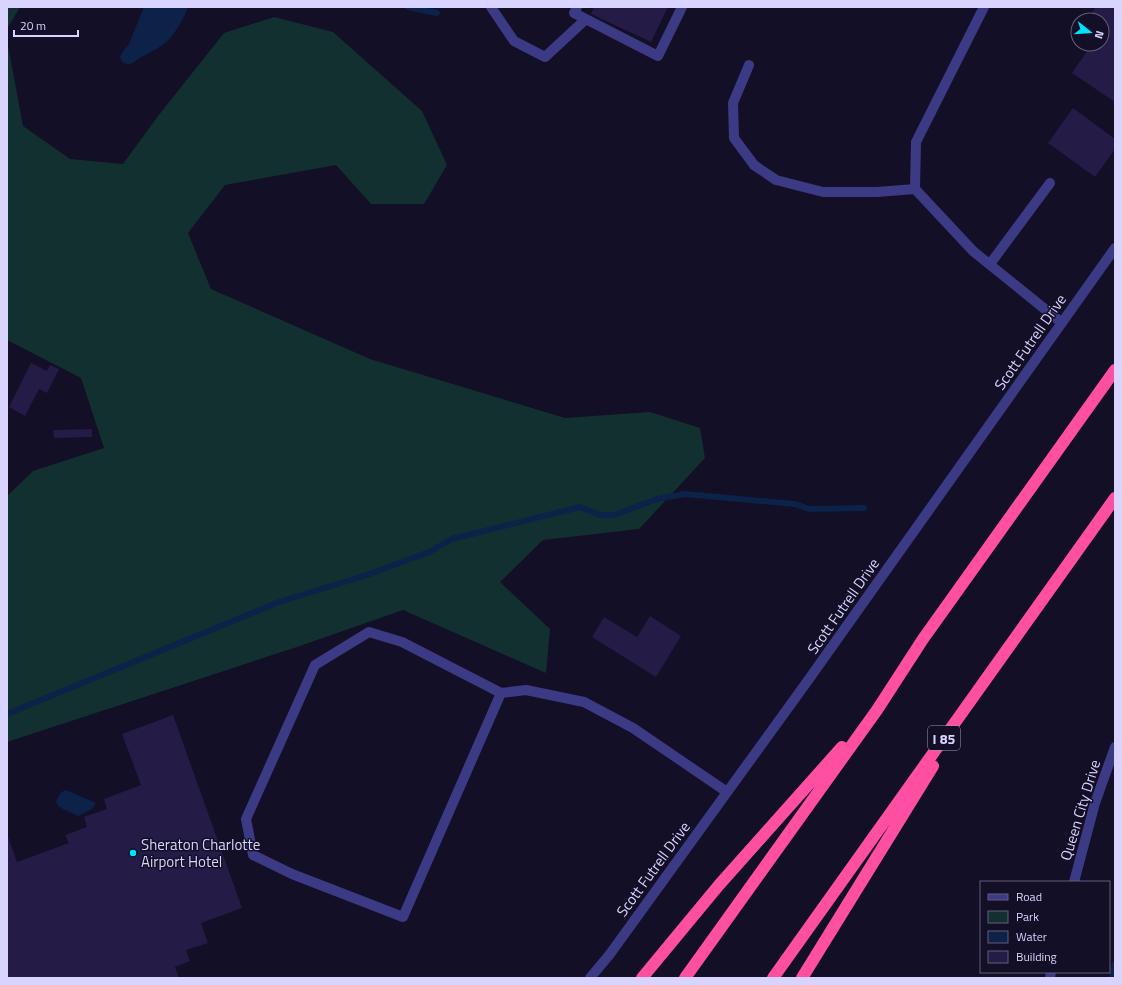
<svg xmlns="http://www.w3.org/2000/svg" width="1122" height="985" font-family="'Titillium Web',sans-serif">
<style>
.green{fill:#12302f}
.water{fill:#0c2248}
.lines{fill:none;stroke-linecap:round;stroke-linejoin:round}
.stream{stroke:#0c2248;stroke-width:6}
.building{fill:#241b47}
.minor{stroke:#3d3a85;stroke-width:10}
.highway{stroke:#ff4fa3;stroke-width:12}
.poi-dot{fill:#00e5ff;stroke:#130f26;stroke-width:1.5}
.labels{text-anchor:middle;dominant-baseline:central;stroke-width:3;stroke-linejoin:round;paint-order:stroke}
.shield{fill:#130f26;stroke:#9e99be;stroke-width:1}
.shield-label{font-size:14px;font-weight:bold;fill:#d9d4ff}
.street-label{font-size:15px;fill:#d9d4ff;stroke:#130f26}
.poi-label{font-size:15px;fill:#d9d4ff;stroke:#130f26;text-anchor:start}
</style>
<rect width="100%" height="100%" fill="#130f26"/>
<path class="green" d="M7 7H20L7 29Z
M274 17 333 32 422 111 447 165 424 204H371L336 165 225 185 188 233 211 289 370 359 565 418 650 412 700 428 705 458 639 529 543 540 500 582 550 629 546 673 403 610 297 647 7 742V496L33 471 104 448 81 378 7 340V40L23 126 70 159 123 164 158 116 224 33Z"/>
<path class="water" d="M144 7H188C182 22 173 39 158 48 149 53 140 57 131 64 125 64 122 63 120 57L123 51 129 44Z
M66 790 96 803 92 809 78 816 59 807 56 802C58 796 60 792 66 790Z"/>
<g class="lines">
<path class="stream" d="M408 7 437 13
M7 714 279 602 367 575 429 552 452 539 580 507 600 515H614L657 499 685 494 795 504 809 509 864 508
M1112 978 1115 964"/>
</g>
<path class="building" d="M594 7H668L651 42 591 14Z
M1096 7H1115V102L1072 73 1092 44H1102V20H1087Z
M1073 108 1115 139V149L1095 177 1048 143Z
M31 363 47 371 50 365 59 369 47 393 39 389 25 416 9 407Z
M92 429V437L54 438 53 430Z
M650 616 681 636 656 677 592 637 604 617 637 637Z
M173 715 242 908 201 923 208 943 186 950 190 961 175 967 179 978H7V834L17 862 69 843 65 835 87 827 84 817 107 809 104 799 141 785 122 734Z"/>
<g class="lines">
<path class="minor" d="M491 7 514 41 545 57 586 19
M577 7 574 13 658 56 682 7
M984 7 916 142 915 189 973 251 1062 323
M749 65 733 103 734 138 754 165 776 180 823 192H877L915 189
M990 264 1050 183
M369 632 402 642 501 693 403 917 292 874 253 855 246 819 315 665Z
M501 693 526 690 584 702 633 728 727 792
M1074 882 1095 803 1115 747
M590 978 610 954 809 679 1115 248
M1050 978 1051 972"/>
<path class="highway" d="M642 978 719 885 842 747
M685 978 877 710 923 639 1115 370
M773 978 1115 498
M802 978 933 766"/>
</g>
<circle class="poi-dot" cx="133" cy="853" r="4"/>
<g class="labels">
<rect class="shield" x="928" y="726" width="32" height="24" rx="3"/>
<g class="shield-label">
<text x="944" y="738">I 85</text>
</g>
<g class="street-label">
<text transform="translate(1030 342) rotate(-55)">Scott Futrell Drive</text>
<text transform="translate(843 606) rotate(-55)">Scott Futrell Drive</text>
<text transform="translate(1080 810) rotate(-73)">Queen City Drive</text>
<text transform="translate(653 869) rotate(-54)">Scott Futrell Drive</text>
</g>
<g class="poi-label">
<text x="141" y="844">Sheraton Charlotte<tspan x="141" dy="17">Airport Hotel</tspan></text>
</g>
</g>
<rect width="1122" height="985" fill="none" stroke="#d9d4ff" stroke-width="16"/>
<rect x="980" y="881" width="130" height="92" fill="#130f26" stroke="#625e7d"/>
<rect x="988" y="894" width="20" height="6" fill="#3d3a85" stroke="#625e7d"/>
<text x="1016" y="901" font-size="12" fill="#d9d4ff">Road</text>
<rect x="988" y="911" width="20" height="12" fill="#12302f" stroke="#625e7d"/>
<text x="1016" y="921" font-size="12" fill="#d9d4ff">Park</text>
<rect x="988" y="931" width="20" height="12" fill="#0c2248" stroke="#625e7d"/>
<text x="1016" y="941" font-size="12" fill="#d9d4ff">Water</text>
<rect x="988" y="951" width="20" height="12" fill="#241b47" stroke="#625e7d"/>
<text x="1016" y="961" font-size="12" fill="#d9d4ff">Building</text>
<g transform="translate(1090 32) rotate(107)"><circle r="19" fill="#130f26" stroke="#625e7d"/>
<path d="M0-3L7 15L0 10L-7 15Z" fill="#00e5ff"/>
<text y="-6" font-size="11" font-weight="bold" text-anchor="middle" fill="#d9d4ff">N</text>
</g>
<path d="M14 30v6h64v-6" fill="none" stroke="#d9d4ff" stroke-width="2"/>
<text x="20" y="30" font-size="12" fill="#d9d4ff" stroke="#130f26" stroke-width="3" paint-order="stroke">20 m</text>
</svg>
